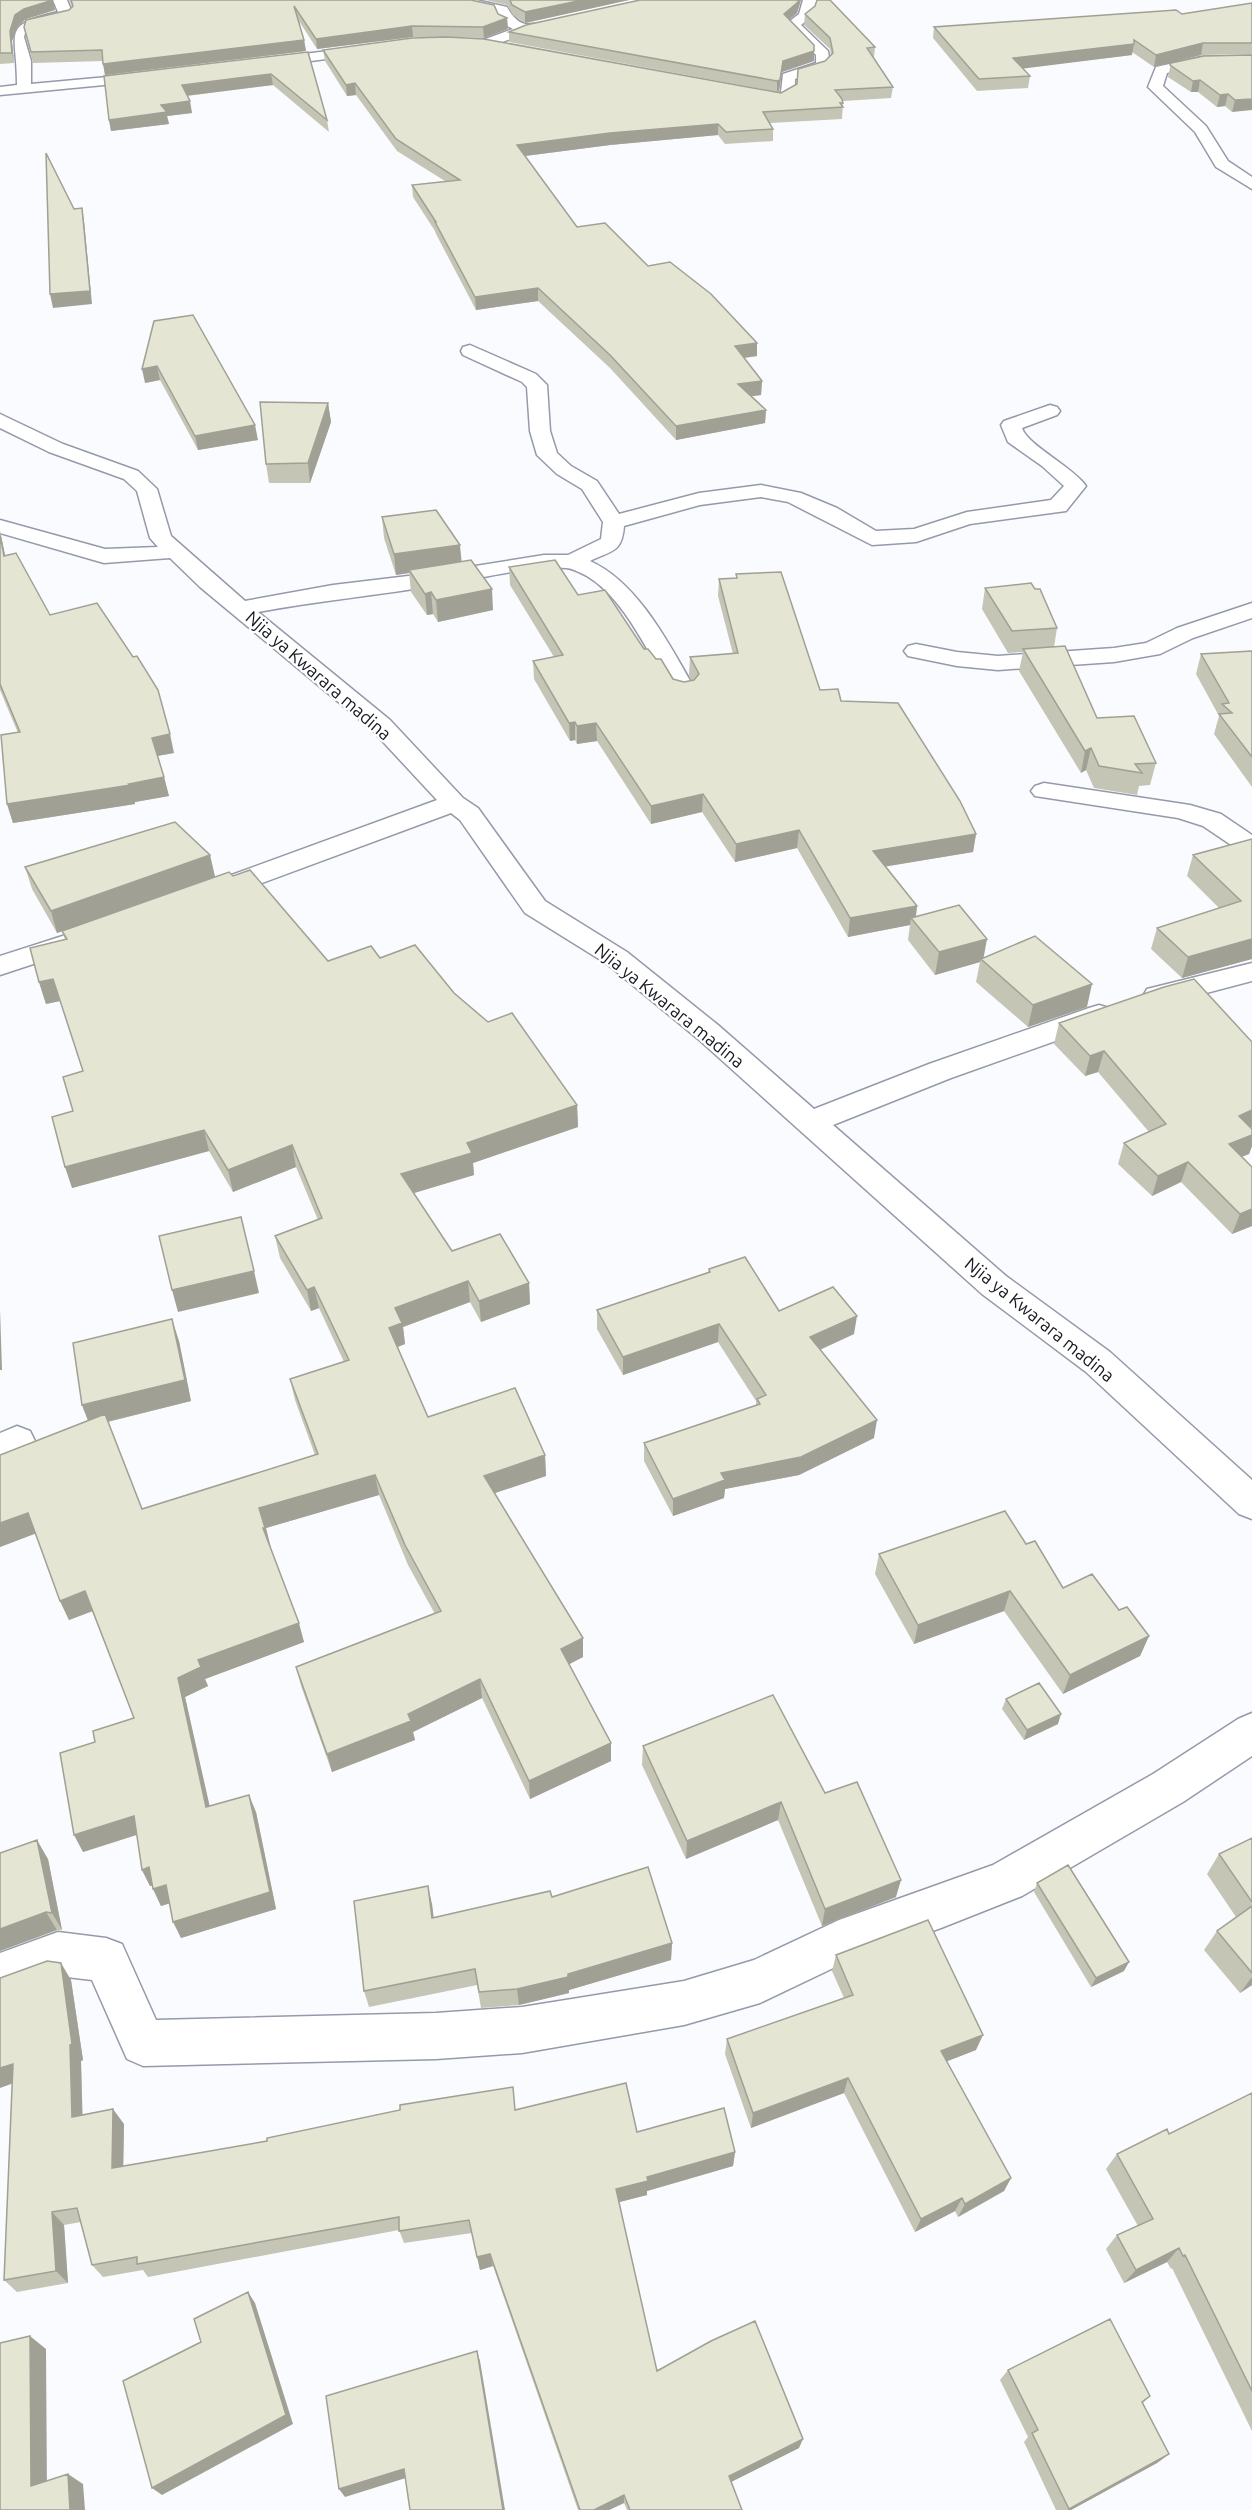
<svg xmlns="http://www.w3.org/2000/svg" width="1252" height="2510" font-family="Ubuntu,sans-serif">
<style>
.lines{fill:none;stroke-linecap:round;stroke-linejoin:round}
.street-casing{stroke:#959aaa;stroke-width:3}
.street{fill:#fff;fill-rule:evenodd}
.wall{fill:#c4c5b5}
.shaded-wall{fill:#a0a094}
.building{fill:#e4e5d3;stroke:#a0a094;stroke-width:1.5}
.labels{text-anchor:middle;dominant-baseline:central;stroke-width:4.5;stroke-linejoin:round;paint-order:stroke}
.street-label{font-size:18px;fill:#17191f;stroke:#fff}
</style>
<rect width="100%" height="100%" fill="#fafbff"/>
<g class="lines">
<g class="street-casing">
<path id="street" d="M53 0H67L73 15 71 18 34 25 26 29 24 37 31 61V84L151 73 158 77 156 80 0 95V87L17 85C17 30 0 26 58 12Z
M457 0H476L507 7C520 30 530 25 553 21L560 25 558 28 525 34 485 48 480 47 478 44 480 41 513 29 500 22 496 13 474 9Z
M803 0H817L812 16 801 25 828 51 830 65 824 70 795 79V94L779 103 745 96 743 93 750 89 777 94 781 92 783 74 816 63V55L786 24 799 14Z
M368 46 373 47 375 50 373 53 264 67 257 63 264 59Z
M1252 56V64L1201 65 1167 73 1163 86 1206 126 1228 161 1252 177V189L1216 167 1195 132 1148 87 1156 67 1201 57Z
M470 345 536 374 547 385 550 431 557 453 571 466 597 481 619 514 699 493 761 485 801 493 837 508 876 531 914 529 967 512 1051 500 1064 486 1042 466 1008 442 1001 425 1004 421 1050 405 1057 407 1060 411 1057 415 1022 428C1027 445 1073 467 1086 486L1066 511 970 524 916 542 872 545 788 502 761 497 700 505 624 526C622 553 612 550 590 561 639 583 670 646 696 691L693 696 684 698 675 696C650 659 627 600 587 576 581 573 572 568 566 568 524 566 480 579 439 585 379 595 318 601 258 612L390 720 463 798 478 808 545 901 627 952 718 1025 814 1109 929 1064 1089 1008 1099 1005 1109 1008 1114 1015 1109 1022 951 1078 833 1125 1006 1276 1110 1352 1252 1480V1519L1239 1514 1086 1372 982 1294 698 1039 607 964 525 913 460 820 451 813 224 897 214 900 204 897 200 891 204 885 437 800 372 730 200 587 170 558 104 563 0 533V520L105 549 158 547 150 538 137 491 124 479 49 452 0 428V414L63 444 138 471 157 489 171 536 245 601 333 585 425 574 544 555H568L601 539 603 522 582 489 557 474 537 455 530 431 527 387 522 382 463 355 461 351 463 347Z
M1252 603V618L1193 638 1160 654 1114 662 998 670 957 666 908 656 904 651 908 646 916 644 957 652 998 656 1114 648 1146 643 1177 628Z
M1044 783 1190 805 1221 814 1252 835V855L1243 853 1203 826 1178 818 1035 796 1031 791 1035 786Z
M75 932 85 935 89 941 85 947 0 975V956Z
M1252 963V981L1157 1006 1147 1003 1143 996 1147 989Z
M17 1426 30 1431 35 1441 30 1451 0 1466V1433Z
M1252 1713V1756L1183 1802 1022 1896 941 1928 848 1961 760 2003 684 2025 522 2053 436 2059 143 2066 127 2059 92 1980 58 1976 0 1997V1953L58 1932 106 1938 122 1944 156 2020 436 2013 522 2007 684 1981 754 1960 839 1920 993 1865 1153 1774 1238 1719Z"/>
</g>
<use href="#street" class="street"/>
</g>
<path class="wall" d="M0 0 55 10 26 19 18 26 12 41 14 63 0 64Z
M69 0H471L507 18 508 29 484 38 449 37 781 93 797 84 831 56 830 49 804 25 805 14 875 47 874 58 893 87 891 98 843 101V103L842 119 770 123 773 129V141L725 144 718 135 610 145 525 156 577 227 648 266 757 356 744 358 762 381 761 395 751 396 766 410 765 423 676 440 610 368 538 301 476 310 436 234 435 231 413 197 412 185 445 181 397 151 356 95 347 96 325 61 323 50 446 37H413L317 49 299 21 304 40 306 51 105 75 103 61 33 63 24 27 69 10 72 7Z
M486 0H629L525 23 513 15 507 5Z
M641 0H801L797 13 789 19 814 61 782 72 779 91 777 92 509 42V32Z
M1252 3V54L1201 55 1154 67 1132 52V55L1022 68 1030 76 1028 88 977 91 933 38 934 27 1182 14Z
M308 52 327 120 329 132 273 85 187 96 192 113 167 116 169 124 111 131 109 120Z
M1252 55 1232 112 1225 106 1217 107 1198 92H1191L1168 77 1171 63Z
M154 321 258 440 198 450 160 380 145 383Z
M328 403 331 422 310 483H269L266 464Z
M382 517 462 562 493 610 438 622 433 614 427 615 411 592 409 573 396 575 384 538Z
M0 531 5 555 50 615 174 753 158 756 164 777 169 796 135 802V804L13 823 7 804 18 733 0 690Z
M509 567 578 595 656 659 673 679 684 682 692 681 689 675 690 657 733 654 718 596 719 579 736 578V574L820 690 841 701 976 834 973 852 886 866 917 906 916 917 983 958 1087 1007 1028 1027 976 982 980 962 935 975 908 940 910 925 848 937 797 848 735 862 702 812 651 824 597 741 577 744 575 740 570 741 534 679 533 661 554 657 510 585Z
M985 588 1057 628 1054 647 1097 718 1156 763 1150 785 1139 786 1137 795 1094 788 1086 770 1081 773 1019 671 1023 652 1008 653 982 609Z
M1252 651V787L1214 734 1219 716 1196 674 1201 654Z
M1252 839V959L1182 978 1151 949 1157 928 1219 908 1187 876 1193 855Z
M210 855 215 877 328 961 380 958 454 993 577 1105 578 1127 473 1163 474 1175 414 1193 452 1251 529 1283 530 1304 481 1322 470 1302 403 1327 405 1344 398 1347 428 1417 545 1455 546 1476 495 1493 583 1638V1657L569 1664 611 1743V1761L530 1799 482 1698 413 1732 415 1740 332 1772 301 1686 296 1667 435 1614 408 1565 379 1495 266 1528 270 1548 304 1642 205 1679 208 1686 185 1697 209 1806 256 1812 276 1909 181 1938 170 1903 161 1906 152 1886H150L142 1870 137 1835 83 1852 95 1742 134 1718 92 1611 69 1620 60 1601 36 1533 0 1547V1455L88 1420 82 1405 179 1341 191 1401 108 1422 142 1509 315 1455 295 1400 290 1379 344 1362 319 1308 311 1311 280 1258 275 1236 318 1220 296 1167 233 1192 209 1151 72 1188 73 1111 83 1071 60 1001 46 1004 39 982 65 940 62 931 57 933 32 889 25 867Z
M1059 1023 1252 1042V1127H1251L1252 1129V1146L1249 1154 1241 1157 1252 1167V1226L1232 1234 1181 1182 1152 1196 1118 1164 1124 1143 1149 1132 1098 1072 1085 1076 1054 1044Z
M709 1269 779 1311 854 1334 820 1350 874 1438 799 1475 725 1489 724 1498 673 1516 644 1461V1443L756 1405V1401L718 1342 623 1375 597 1329V1310L708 1272Z
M1026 1544 1063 1588 1119 1610 1149 1636 1140 1656 1063 1694 1004 1611 914 1644 875 1574 879 1554Z
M1006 1699 1058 1724 1024 1740 1002 1709Z
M643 1746 825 1793 896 1897 822 1926 778 1820 686 1859 642 1765Z
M1252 1838V1985L1240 1993 1204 1950 1217 1931 1236 1917 1207 1874 1219 1854Z
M0 1853 48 1859 62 1930H57L0 1951Z
M1037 1883 1124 1971 1091 1987 1034 1892Z
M552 1897 672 1943 671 1960 569 1990V1993L519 2005 481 2008 477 1985 369 2007 364 1991 432 1904 433 1918Z
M836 1955 976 2050 947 2061 1011 2178 1004 2191 958 2217 955 2211 915 2232 844 2093 751 2128 725 2054 727 2039 844 1998 832 1971Z
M71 1980 83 2060 81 2061 82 2115 124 2124 123 2167 516 2109 735 2152 733 2166 647 2191V2195L619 2202 657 2371 799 2448 731 2482 742 2510H627L624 2503 609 2510H578L493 2266 480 2270 472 2233 404 2243 399 2230 148 2277 143 2270 103 2277 92 2265 81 2222 64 2225 68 2283 17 2292 4 2280 12 2084Z
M1252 2093V2431L1172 2268 1171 2269 1167 2262 1124 2283 1106 2249 1117 2235 1138 2226 1106 2169 1117 2154 1169 2134Z
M1008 2370 1150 2396 1143 2403 1169 2454 1157 2463 1071 2510H1056L1024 2442 1028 2437 1000 2380Z"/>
<path class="shaded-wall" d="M53 0 55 10 26 19 18 26 12 41 14 63 12 53 10 31 15 15 24 9Z
M583 0H629L525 23V12Z
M798 0H801L797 13 784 24V14Z
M507 18 508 29 484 38 483 27Z
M412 26 413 37 317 49 316 39Z
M304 40 306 51 105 75 103 64Z
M1203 43 1201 55 1154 67 1156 55Z
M1134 44 1132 55 1011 70 1013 58Z
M814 51V61L782 72 779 91 777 92V81L783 61Z
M271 74 273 85 184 96 182 85Z
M1200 80 1198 92H1191L1193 81Z
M355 83 356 95 347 96 346 85Z
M1228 94 1225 106 1217 107 1220 95Z
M1252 99V110L1232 112 1235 100Z
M190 101 192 113 167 116 169 124 111 131 109 120 161 105Z
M718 124V135L610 145 517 157V145L610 133Z
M82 208 84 221 92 304 53 308 50 294Z
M538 288V301L476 310 475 297Z
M757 343V356L735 359V346Z
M157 366 160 380 145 383 142 369Z
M762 381 761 395 737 398 738 384Z
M328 403 331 422 310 483 308 463Z
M766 410 765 423 676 440V426Z
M255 425 258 440 198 450 195 436Z
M0 531 9 574 4 556Z
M460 545 462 566 409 570V573L396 575 394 554Z
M492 589 493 610 438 622 436 600Z
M431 592 433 614 427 615 425 594Z
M575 722V740L570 741 569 723Z
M596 723 597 741 577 744V726Z
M170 734 174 753 156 756 152 738Z
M1091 748 1086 770 1081 773 1085 751Z
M164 777 169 796 135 802V804L13 823 7 804Z
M703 794 702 812 651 824V806Z
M799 830 797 848 735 862 736 844Z
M976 834 973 852 871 869 873 851Z
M210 855 215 877 57 933 51 911Z
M917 906 915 922 911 918 910 925 848 937 850 918Z
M987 939 983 961 981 959 980 962 935 975 939 952Z
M1252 939V959L1182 978 1188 957Z
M53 979 60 1001 46 1004 39 982Z
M1092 984 1087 1007 1028 1027 1033 1005Z
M1104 1051 1098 1072 1085 1076 1090 1056Z
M577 1105 578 1127 473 1163 474 1175 404 1196 401 1174 467 1143Z
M1252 1110V1127L1232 1137 1239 1116Z
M204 1130 209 1151 72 1188 65 1167Z
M1252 1135V1146L1249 1154 1221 1165 1229 1144Z
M292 1145 296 1167 233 1192 228 1170Z
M1188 1162 1181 1182 1152 1196 1158 1176Z
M1252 1209V1226L1232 1234 1240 1214Z
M254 1271 259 1293 178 1312 172 1290Z
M468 1281 470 1302 403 1327 405 1344 392 1349 389 1328 395 1308Z
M529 1283 530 1304 481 1322 479 1301Z
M314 1287 319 1308 311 1311 307 1290Z
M0 1309 2 1370H0Z
M857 1316 854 1334 808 1355 810 1337Z
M172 1319 179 1341 191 1401 90 1426 82 1405Z
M719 1324 718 1342 623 1375V1357Z
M877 1420 874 1438 799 1475 725 1489 724 1498 673 1516V1499L721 1473Z
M545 1455 546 1476 486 1496 484 1476Z
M375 1475 379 1495 266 1528 271 1548H268L263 1528 259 1508Z
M28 1513 37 1533 0 1547V1523Z
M85 1591 93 1611 69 1620 60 1601Z
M1010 1591 1004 1611 914 1644 918 1625Z
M299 1623 304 1642 205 1679 208 1686 185 1697 214 1825 206 1807 178 1678 198 1660Z
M1149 1636 1140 1656 1063 1694 1070 1675Z
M583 1638V1657L562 1668 561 1649Z
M480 1679 482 1698 413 1732 415 1740 332 1772 327 1754Z
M1061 1714 1058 1724 1024 1740 1027 1730Z
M611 1743V1761L530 1799 529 1781Z
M249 1795 256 1812 276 1909 181 1938 173 1922Z
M781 1802 778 1820 686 1859 687 1841Z
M134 1816 142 1833 83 1852 74 1835Z
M37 1840 48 1859 62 1930 52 1913Z
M149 1867 157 1884 150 1886 142 1870Z
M901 1880 896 1897 822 1926 825 1909Z
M166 1885 174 1902 161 1906 153 1889Z
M428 1886 432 1904 436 1935 432 1918Z
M46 1912 57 1930 0 1951V1929Z
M672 1943 671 1960 569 1990V1993L519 2005 517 1989Z
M1129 1962 1124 1971 1091 1987 1096 1978Z
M61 1963 71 1980 83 2060 81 2061 83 2132 72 2117Z
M1252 1977V1985L1240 1993Z
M983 2035 976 2050 935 2066 941 2051Z
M13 2064 25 2079 0 2088V2068Z
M848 2078 844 2093 751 2128 753 2113Z
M113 2109 124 2124 123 2182 112 2168Z
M735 2152 733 2166 647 2191V2195L616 2203V2189L647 2177Z
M1011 2178 1004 2191 958 2217 965 2204Z
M962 2198 955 2211 915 2232 921 2219Z
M52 2212 64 2225 68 2283 56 2271Z
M1179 2248 1167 2262 1124 2283 1136 2270Z
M490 2254 493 2266 480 2270 477 2257Z
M248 2292 255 2303 293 2424 162 2495 152 2488Z
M30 2336 46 2349 47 2496 31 2486Z
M477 2351 480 2361 505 2510H503Z
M803 2439 799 2448 727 2484 729 2476Z
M1169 2454 1157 2463 1071 2510H1068Z
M404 2469 409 2477 345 2497 339 2489Z
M68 2474 83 2484 85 2510H70Z
M624 2495V2503L609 2510H594Z"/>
<path class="building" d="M0 0H53L24 9 15 15 10 31 12 53H0Z
M71 0H471L494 5 498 14 507 18 483 27 412 26 316 39 294 6 304 40 103 64 102 50 31 52 24 27 26 20 69 10 73 6Z
M510 0H583L525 12 512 5Z
M640 0H798V2L784 14 814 45V51L783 61 780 80 777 81 509 32 526 25Z
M817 0H830L875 47 867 48 893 87 835 90 842 99 843 103H840L843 107 763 112 773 129 726 132 718 124 610 133 517 145 577 227 605 223 648 266 670 262 711 294 757 343 735 346 762 381 738 384 766 410 676 426 610 355 538 288 475 297 435 222H436L412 185 460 180 396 139 355 83 346 85 323 50 412 38 447 37 484 39 781 93 797 84 798 69 825 61 833 53 830 38 805 14 815 6Z
M1252 3V43H1203L1156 55 1134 40V44L1013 58 1030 76 979 79 934 27 1176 10 1182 14Z
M308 52 327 120 271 74 182 85 190 101 161 105 167 112 109 120 104 76Z
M1252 55V99L1235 100 1228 94 1220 95 1200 80 1193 81 1170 65 1171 63 1204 56Z
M46 153 74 209 82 208 90 291 50 294Z
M193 315 255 425 195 436 157 366 142 369 154 321Z
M260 402 328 403 308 463 266 464Z
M436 510 460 545 394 554 382 517Z
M0 535 4 556 16 553 50 615 97 603 133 657 137 656 158 690 170 734 152 738 164 777 129 784 131 785 7 804 1 735 20 732 0 684Z
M471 560 492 589 436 600 431 592 425 594 409 570Z
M555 560 578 595 605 590 644 649H648L656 659H661L673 679 684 682 694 680 699 674 690 657 738 653 719 579 737 578 736 574 781 572 820 690 838 689 841 701 898 703 960 801 976 834 873 851 917 906 850 918 799 830 736 844 703 794 651 806 596 723 577 726 575 722 569 723 533 661 563 655 509 567Z
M1031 583 1035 589H1040L1057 628 1012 631 985 588Z
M1065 646 1097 718 1134 716 1156 763 1135 764 1142 773 1099 766 1091 748 1085 751 1023 649Z
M1252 651V757L1219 714 1232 713 1222 704 1229 703 1201 654Z
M175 822 210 855 51 911 25 867Z
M1252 839V939L1188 957 1157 928 1241 901 1193 855Z
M250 870 328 961 371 946 380 958 415 945 454 993 488 1022 512 1013 577 1105 467 1143 472 1153 401 1174 452 1251 500 1234 529 1283 479 1301 468 1281 395 1308 402 1323 389 1328 428 1417 515 1388 545 1455 484 1476 583 1638 561 1649 611 1743 529 1781 480 1679 408 1714 411 1721 327 1754 296 1667 441 1611 405 1545 375 1475 259 1508 265 1528H263L299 1623 198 1660 201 1667 178 1678 206 1807 249 1795 270 1892 173 1922 166 1885 153 1889 149 1867 142 1870 134 1816 74 1835 60 1753 95 1742 93 1731 134 1718 85 1591 60 1601 28 1513 0 1523V1455L105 1414 142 1509 318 1454 290 1379 349 1360 314 1287 307 1290 275 1236 322 1218 292 1145 228 1170 204 1130 65 1167 52 1117 73 1111 63 1077 83 1071 53 979 39 982 30 948 67 939 62 931 229 872 233 876Z
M959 905 987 939 939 952 911 918Z
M1035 936 1092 984 1033 1005 981 959Z
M1194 979 1252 1042V1110L1239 1116 1252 1129V1135L1229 1144 1252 1167V1209L1240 1214 1188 1162 1158 1176 1124 1143 1166 1124 1104 1051 1090 1056 1059 1023 1164 987Z
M241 1217 254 1271 172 1290 159 1236Z
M745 1257 779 1311 833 1287 857 1316 810 1337 877 1420 801 1457 721 1473 725 1480 673 1499 644 1443 760 1404 757 1399 766 1395 719 1324 623 1357 597 1310 710 1272 709 1269Z
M172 1319 185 1380 82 1405 73 1343Z
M1005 1511 1026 1544 1035 1541 1063 1588 1092 1574 1119 1610 1127 1607 1149 1636 1070 1675 1010 1591 918 1625 879 1554Z
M1039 1683 1061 1714 1027 1730 1006 1699Z
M773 1695 825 1793 857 1782 901 1880 825 1909 781 1802 687 1841 643 1746Z
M1252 1838V1902L1219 1854Z
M37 1840 52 1913 46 1912 0 1929V1853Z
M1068 1865 1129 1962 1096 1978 1037 1883Z
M648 1867 672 1943 568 1974V1977L517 1989 479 1992 475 1969 364 1991 354 1901 428 1886 432 1918 550 1891 552 1897Z
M1252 1906V1973L1217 1931Z
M928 1920 983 2035 941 2051 1011 2178 965 2204 962 2198 921 2219 848 2078 753 2113 727 2039 853 1995 836 1955Z
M47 1961 61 1963 72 2044 70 2045 72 2117 113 2109 112 2168 267 2141V2138L400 2110V2105L513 2087 515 2110 626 2083 637 2132 724 2108 735 2152 647 2177 648 2181 616 2189 657 2371 711 2341 755 2321 803 2439 729 2476 742 2510H630L624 2495 594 2510H580L490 2254 477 2257 469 2220 399 2231V2217L137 2264V2257L92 2265 77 2208 52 2212 56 2271 4 2280 13 2064 0 2068V1978Z
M1252 2093V2391L1185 2255 1183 2256 1179 2248 1136 2270 1117 2235 1153 2219 1117 2154 1167 2129 1169 2134Z
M248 2292 286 2415 152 2488 123 2381 201 2342 194 2319Z
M1110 2319 1150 2396 1142 2402 1169 2454 1069 2509 1032 2433 1038 2430 1008 2370Z
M30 2336 31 2486 68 2474 70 2510H0V2343Z
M477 2351 503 2510H410L404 2469 339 2489 326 2396Z"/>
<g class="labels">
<g class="street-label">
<text transform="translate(319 675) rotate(41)">Njia ya Kwarara madina</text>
<text transform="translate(670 1005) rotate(39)">Njia ya Kwarara madina</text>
<text transform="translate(1040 1319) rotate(39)">Njia ya Kwarara madina</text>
</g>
</g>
</svg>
